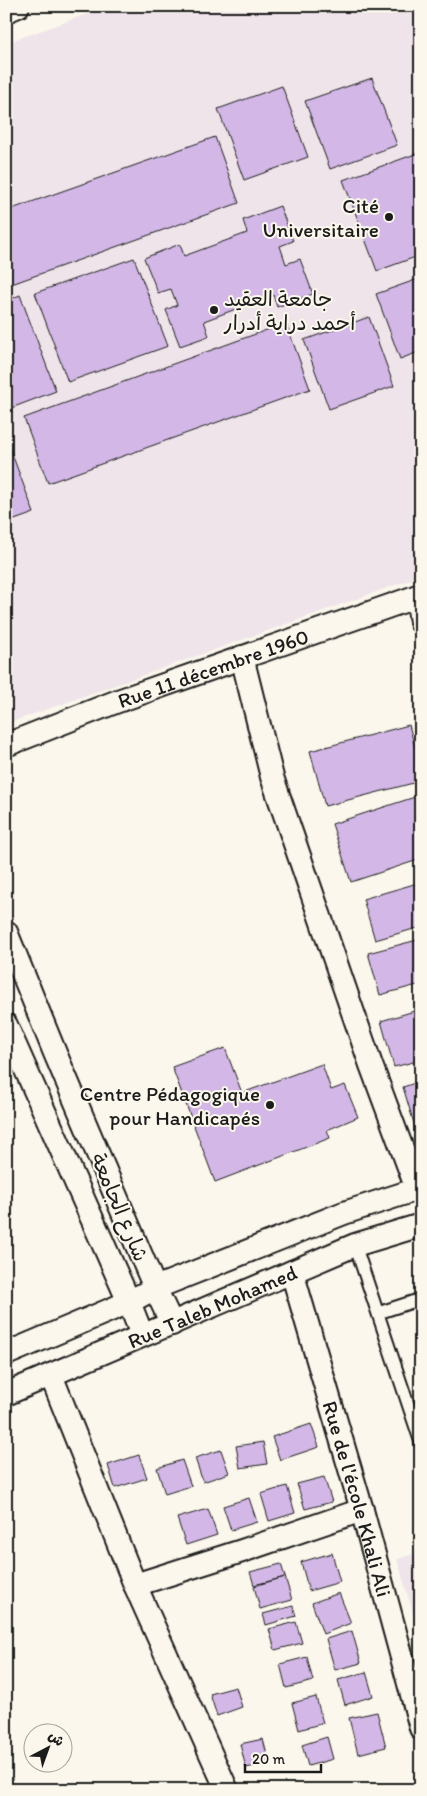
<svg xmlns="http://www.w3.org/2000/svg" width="427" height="1796" font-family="Itim,'Playpen Sans Arabic',sans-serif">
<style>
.built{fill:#efe4ea}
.building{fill:#d3b8e7;stroke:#1c1c1c}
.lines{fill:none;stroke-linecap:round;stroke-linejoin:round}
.service-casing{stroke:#1c1c1c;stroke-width:15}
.minor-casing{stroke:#1c1c1c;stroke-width:26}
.service{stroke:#fbf7ec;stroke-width:11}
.minor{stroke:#fbf7ec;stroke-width:22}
.poi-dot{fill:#1c1c1c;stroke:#fbf7ec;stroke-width:2}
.labels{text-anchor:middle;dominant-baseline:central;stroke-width:4;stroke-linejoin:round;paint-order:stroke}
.poi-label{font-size:21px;fill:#1c1c1c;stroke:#fbf7ec;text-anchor:end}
.street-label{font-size:21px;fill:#1c1c1c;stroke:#fbf7ec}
</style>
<rect width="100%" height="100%" fill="#fbf7ec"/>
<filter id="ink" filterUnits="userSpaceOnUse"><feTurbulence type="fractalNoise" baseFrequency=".02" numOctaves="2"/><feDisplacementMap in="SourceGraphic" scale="10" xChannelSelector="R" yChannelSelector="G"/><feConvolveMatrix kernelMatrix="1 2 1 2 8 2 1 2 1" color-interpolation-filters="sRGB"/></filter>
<g filter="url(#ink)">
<path class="built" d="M110 6H421V576L6 724V43Z
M421 1552V1640L397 1559Z"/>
<path class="building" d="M372 78 397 145 330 169 305 101Z
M282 86 308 157 244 180 218 109Z
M215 137 239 203 6 286V211Z
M421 152V255L377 271 343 180Z
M280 206 293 241 280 246 286 264 300 259 313 294 277 307 273 295 204 321 209 336 180 346 166 310 177 305 171 289 158 293 144 258 180 244 184 256 247 233 243 220Z
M134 258 168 346 68 382 35 293Z
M421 278V351L400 359 376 294Z
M20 295 56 391 6 410V301Z
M369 317 394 386 329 409 304 340Z
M286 323 310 389 48 483 24 418Z
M9 446 34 513 6 523V447Z
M409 725 421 770V781L325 806 310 751Z
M421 795V859L351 882 332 824Z
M421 882V927L375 940 363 899Z
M421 939V984L380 995 368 953Z
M421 1009V1060L394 1067 381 1021Z
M225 1048 242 1093 322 1064 331 1090 345 1085 358 1117 327 1130 330 1138 215 1182 172 1067Z
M421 1081V1139L419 1140 403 1087Z
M311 1424 319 1447 280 1460 272 1437Z
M263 1442 267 1464 240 1468 236 1446Z
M221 1450 229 1473 203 1482 195 1458Z
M139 1455 147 1478 115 1488 108 1465Z
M182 1460 191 1486 165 1494 157 1468Z
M324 1477 332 1502 305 1509 297 1484Z
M287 1486 295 1513 269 1521 261 1494Z
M249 1498 257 1522 231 1530 223 1506Z
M208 1509 217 1535 186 1545 177 1518Z
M332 1553 340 1582 309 1591 301 1562Z
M281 1564 285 1577 254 1585 250 1572Z
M285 1577 292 1600 260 1609 254 1586Z
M339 1593 351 1623 323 1634 312 1603Z
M293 1606 296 1616 266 1625 263 1614Z
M296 1622 302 1643 275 1650 269 1629Z
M352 1631 361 1663 335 1670 326 1639Z
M307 1657 313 1681 286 1688 280 1664Z
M366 1672 373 1696 345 1705 338 1680Z
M236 1687 242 1707 217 1716 210 1694Z
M316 1697 323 1723 299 1730 292 1703Z
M377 1712 386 1747 358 1754 349 1718Z
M327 1737 333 1759 308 1766 302 1745Z
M263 1739 269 1763 246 1768 240 1744Z"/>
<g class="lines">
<g class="service-casing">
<path id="service" d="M355 1245 421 1443
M378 1313 421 1299"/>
</g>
<g class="minor-casing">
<g id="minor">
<path d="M6 11 18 6"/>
<path d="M417 596 421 622"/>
<path d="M242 657 272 777 371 1065 417 1189"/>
<path id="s1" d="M6 745 118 701 421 595"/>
<path d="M6 932 55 1053 155 1288 172 1324"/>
<path d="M6 1025 129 1302 142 1335"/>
<path id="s2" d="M292 1272 362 1510 421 1728"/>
<path d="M6 1354 129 1302 155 1288 344 1213 421 1188"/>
<path d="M51 1375 135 1585 227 1790"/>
<path id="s3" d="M6 1394 355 1245 421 1225"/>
<path d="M135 1585 242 1551 362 1510"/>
</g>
</g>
<use href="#service" class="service"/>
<use href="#minor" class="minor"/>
</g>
</g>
<g class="poi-dot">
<circle cx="389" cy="217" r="5"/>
<circle cx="214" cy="310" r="5"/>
<circle cx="270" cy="1105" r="5"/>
</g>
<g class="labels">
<g class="poi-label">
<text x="379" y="205">Cité<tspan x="379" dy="24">Universitaire</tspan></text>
<text x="224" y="298" text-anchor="start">جامعة العقيد<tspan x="224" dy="24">أحمد دراية أدرار</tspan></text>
<text x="260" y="1093">Centre Pédagogique<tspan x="260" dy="24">pour Handicapés</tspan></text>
</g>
<g class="street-label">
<text stroke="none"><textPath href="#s1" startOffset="221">Rue 11 décembre 1960</textPath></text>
<text transform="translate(120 1207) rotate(67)">شارع الجامعة</text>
<text stroke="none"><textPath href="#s3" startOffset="224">Rue Taleb Mohamed</textPath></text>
<text stroke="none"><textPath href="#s2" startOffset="236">Rue de l'école Khali Ali</textPath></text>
</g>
</g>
<rect width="427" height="1796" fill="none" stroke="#fbf7ec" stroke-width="25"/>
<rect x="12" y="12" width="402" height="1771" fill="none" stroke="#1c1c1c" stroke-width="2" filter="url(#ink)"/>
<g transform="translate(48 1748) rotate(41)"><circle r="24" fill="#fbf7ec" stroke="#a29f99"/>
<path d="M0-4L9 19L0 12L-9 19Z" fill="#1c1c1c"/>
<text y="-8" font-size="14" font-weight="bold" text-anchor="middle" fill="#1c1c1c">ش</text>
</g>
<path d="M245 1764v8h76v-8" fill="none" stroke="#1c1c1c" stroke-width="2.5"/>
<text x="252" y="1764" font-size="15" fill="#1c1c1c" stroke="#fbf7ec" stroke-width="4" paint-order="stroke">20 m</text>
</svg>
